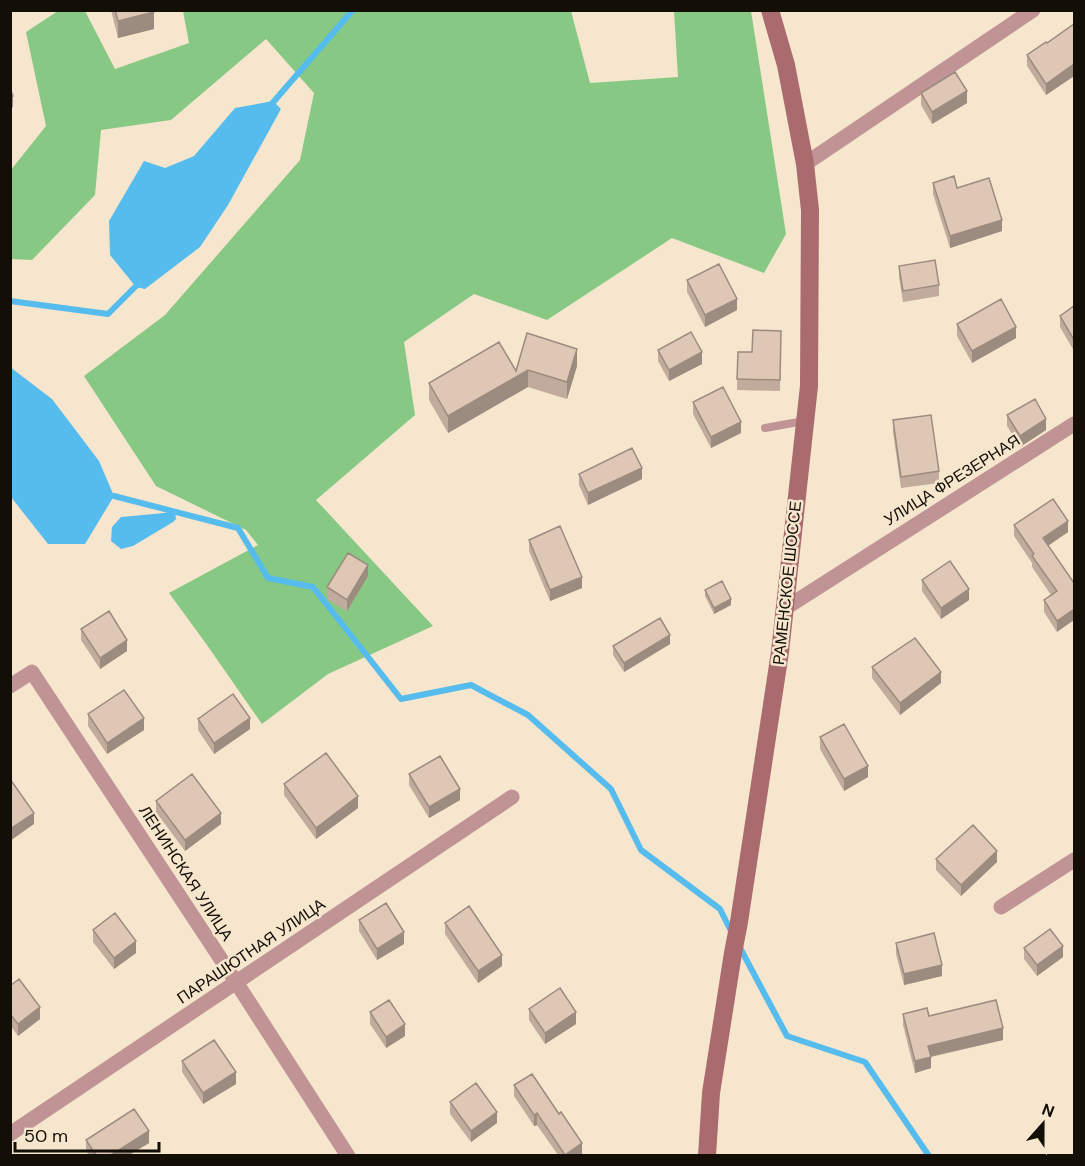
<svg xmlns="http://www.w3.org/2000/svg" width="1085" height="1166" font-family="'DM Sans',sans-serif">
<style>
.forest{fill:#87c984}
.water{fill:#55bced}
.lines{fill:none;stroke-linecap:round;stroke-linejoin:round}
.stream{stroke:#55bced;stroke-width:6}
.service{stroke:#c09495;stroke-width:8}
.minor{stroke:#c09495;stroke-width:15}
.secondary{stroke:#a96b6d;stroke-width:18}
.wall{fill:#c0ab9c}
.shaded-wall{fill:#9c8b7f}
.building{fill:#dfc7b5;stroke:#9c8b7f;stroke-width:1.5}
.labels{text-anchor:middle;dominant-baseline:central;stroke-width:5;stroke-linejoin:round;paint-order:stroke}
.street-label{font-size:16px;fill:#130e06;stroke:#f6e6cd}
</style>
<rect width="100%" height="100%" fill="#f6e6cd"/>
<path class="forest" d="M58 11H85L115 69 189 43 183 11H571L590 83 678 77 674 11H751L786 234 764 273 672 238 547 320 474 294 404 342 415 415 316 500 433 626 328 674 262 724 207 645 169 593 258 545 246 530 156 486 84 376 165 315 300 160 314 93 266 39 171 120 101 130 95 195 32 260 11 259 10 171 46 126 26 32Z"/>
<path class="water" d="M273 101 281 109 228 205 200 247 145 289 136 287 110 255 109 221 144 161 165 168 194 156 235 108Z
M10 367 52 399 99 461 114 496 85 544H48L11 497Z
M175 512 176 519 173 522 133 546 121 549 111 541 112 527 121 517Z"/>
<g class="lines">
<path class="stream" d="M269 107 353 10
M10 301 108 314 140 282
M114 496 238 528 268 578 313 587 401 699 471 685 528 715 611 789 641 850 720 909 732 933
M738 944 787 1036 865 1062 929 1156"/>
<path class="service" d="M765 428 804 421"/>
<path class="minor" d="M805 164 1033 10
M784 609 1074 424
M10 686 32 672 236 982 348 1156
M1001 907 1074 860
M10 1134 512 797"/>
<path class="secondary" d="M707 1156 711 1093 733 953 739 922 780 652 809 386 810 210 805 164 786 65 770 10"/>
</g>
<path class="wall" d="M111 10H154V29L118 38Z
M1074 24V76L1046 95 1027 66V55L1047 43Z
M921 93 967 103 932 124 921 105Z
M933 183 957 188 1002 231 950 248 933 194Z
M899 266 939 285V296L903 302 899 277Z
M687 280 737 310 705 327 687 292Z
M1074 306V351L1060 327V316Z
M957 324 1016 338 972 363 957 336Z
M781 331 780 391 737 390 738 352H752Z
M658 350 702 364 669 381 658 361Z
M577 366 567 399 528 387 448 433 429 400V383L516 371Z
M693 402 741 433 711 448 693 414Z
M1007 415 1046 430 1020 447 1007 426Z
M893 420 939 471V483L901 488 893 432Z
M579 474 642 479 588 505 579 485Z
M1014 525 1068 532 1048 546 1074 583 1057 632 1044 612V600L1051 595 1032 567V563L1014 536Z
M529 540 582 588 550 601 529 551Z
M368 576 347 611 327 599V587Z
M922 580 969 600 941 619 922 591Z
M705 590 731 605 714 614 705 596Z
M81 629 127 651 100 669 81 640Z
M670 644 624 672 613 655V646Z
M872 667 941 683 900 715 872 678Z
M88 714 144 730 107 754 88 726Z
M198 719 250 729 214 754 198 730Z
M820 737 868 777 844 791 820 749Z
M409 774 460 800 429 818 409 785Z
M284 784 358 808 316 839 284 795Z
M156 801 221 824 185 851 156 812Z
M936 859 997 862 961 896 936 870Z
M359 920 404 944 377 960 359 931Z
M445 923 502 966 478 983 445 934Z
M93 930 136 953 114 969 93 942Z
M896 943 942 976 904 985 896 954Z
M1024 948 1063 957 1037 976 1024 959Z
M10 986 40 1019 18 1036 10 1025Z
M529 1009 576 1024 545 1044 529 1020Z
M370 1012 405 1036 386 1048 370 1024Z
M903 1014 929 1016 1003 1040 931 1057V1068L915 1073 903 1025Z
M182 1061 236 1084 203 1104 182 1072Z
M514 1085 559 1114 582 1155H558L537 1125 534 1126 514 1096Z
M450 1102 497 1123 471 1142 450 1114Z
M86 1140 149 1143 129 1155H89L86 1151Z"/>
<path class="shaded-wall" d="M154 12V29L118 38V21Z
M1074 64V76L1046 95V84Z
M967 91V103L932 124V112Z
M13 96V107L10 108V97Z
M1002 220V231L950 248V236Z
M737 299V310L705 327V315Z
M1016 327V338L972 363V351Z
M577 349V366L567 399V382Z
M702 352V364L669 381V370Z
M528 370V387L448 433V416Z
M1046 419V430L1020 447V436Z
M741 422V433L711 448V437Z
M642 468V479L588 505V493Z
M1068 521V532L1043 549V538Z
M368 565V576L347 611V600Z
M582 577V588L550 601V590Z
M969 589V600L941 619V608Z
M731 599V605L714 614V608Z
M1074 609V620L1057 632V621Z
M670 635V644L624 672V663Z
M127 640V651L100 669V658Z
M941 672V683L900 715V703Z
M144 718V730L107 754V743Z
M250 718V729L214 754V743Z
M868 766V777L844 791V779Z
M460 789V800L429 818V807Z
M358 796V808L316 839V828Z
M34 813V824L10 841V829Z
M221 813V824L185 851V840Z
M997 851V862L961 896V885Z
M404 932V944L377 960V949Z
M136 941V953L114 969V958Z
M1063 946V957L1037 976V965Z
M502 955V966L478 983V971Z
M942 965V976L904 985V974Z
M40 1007V1019L18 1036V1024Z
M576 1012V1024L545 1044V1033Z
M405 1024V1036L386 1048V1037Z
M1003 1028V1040L928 1057V1046Z
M931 1057V1068L915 1073V1061Z
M236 1072V1084L203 1104V1093Z
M497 1112V1123L471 1142V1131Z
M537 1113V1125L534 1126V1115Z
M149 1131V1143L129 1155H111Z
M582 1143V1155H565Z"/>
<path class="building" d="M115 10H154V12L118 21Z
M1074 24V64L1046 84 1027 55 1046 42 1047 43Z
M955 72 967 91 932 112 921 93Z
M10 88 13 96 10 97Z
M954 176 957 188 989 178 1002 220 950 236 933 183Z
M935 260 939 285 903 291 899 266Z
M719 264 737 299 705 315 687 280Z
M1001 299 1016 327 972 351 957 324Z
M1074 306V340L1060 316Z
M753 330 781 331 780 380 737 379 738 352H752Z
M691 332 702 352 669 370 658 350Z
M527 333 577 349 567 382 528 370 448 416 429 383 499 342 516 371Z
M723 387 741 422 711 437 693 402Z
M1035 399 1046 419 1020 436 1007 415Z
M931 415 939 471 901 477 893 420Z
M632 448 642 468 588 493 579 474Z
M1053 499 1068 521 1043 538 1074 583V609L1057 621 1044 600 1057 591 1032 556 1034 554 1014 525Z
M560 526 582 577 550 590 529 540Z
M348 553 368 565 347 600 327 587Z
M950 561 969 589 941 608 922 580Z
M722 581 731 599 714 608 705 590Z
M109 611 127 640 100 658 81 629Z
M660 618 670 635 624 663 613 646Z
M915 638 941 672 900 703 872 667Z
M124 690 144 718 107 743 88 714Z
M233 694 250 718 214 743 198 719Z
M844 724 868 766 844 779 820 737Z
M326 753 358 796 316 828 284 784Z
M440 756 460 789 429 807 409 774Z
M192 774 221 813 185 840 156 801Z
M10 779 34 813 10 829Z
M973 825 997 851 961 885 936 859Z
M386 903 404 932 377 949 359 920Z
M469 906 502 955 478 971 445 923Z
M115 913 136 941 114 958 93 930Z
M1050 929 1063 946 1037 965 1024 948Z
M934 933 942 965 904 974 896 943Z
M19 979 40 1007 18 1024 10 1014V986Z
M560 988 576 1012 545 1033 529 1009Z
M389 1000 405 1024 386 1037 370 1012Z
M996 1000 1003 1028 928 1046 931 1057 915 1061 903 1014 927 1008 929 1016Z
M214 1040 236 1072 203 1093 182 1061Z
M532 1074 559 1114 561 1112 582 1143 565 1155 537 1113 534 1115 514 1085Z
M476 1083 497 1112 471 1131 450 1102Z
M134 1109 149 1131 111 1155H96L86 1140Z"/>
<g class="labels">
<g class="street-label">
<text transform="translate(952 480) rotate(-32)">УЛИЦА ФРЕЗЕРНАЯ</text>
<text transform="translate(787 583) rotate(-84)">РАМЕНСКОЕ ШОССЕ</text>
<text transform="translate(186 873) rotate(57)">ЛЕНИНСКАЯ УЛИЦА</text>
<text transform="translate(251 951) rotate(-34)">ПАРАШЮТНАЯ УЛИЦА</text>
</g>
</g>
<rect width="1085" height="1166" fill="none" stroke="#130e06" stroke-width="24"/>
<g transform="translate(1043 1124) rotate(21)" stroke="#f6e6cd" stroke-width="4.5" paint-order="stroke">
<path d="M0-4.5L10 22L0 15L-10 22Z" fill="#130e06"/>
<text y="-9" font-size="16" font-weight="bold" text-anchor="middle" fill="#130e06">N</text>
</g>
<path d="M15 1142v9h144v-9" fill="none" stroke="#130e06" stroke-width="3"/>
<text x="24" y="1142" font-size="18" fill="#130e06" stroke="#f6e6cd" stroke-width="4.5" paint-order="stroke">50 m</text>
</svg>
